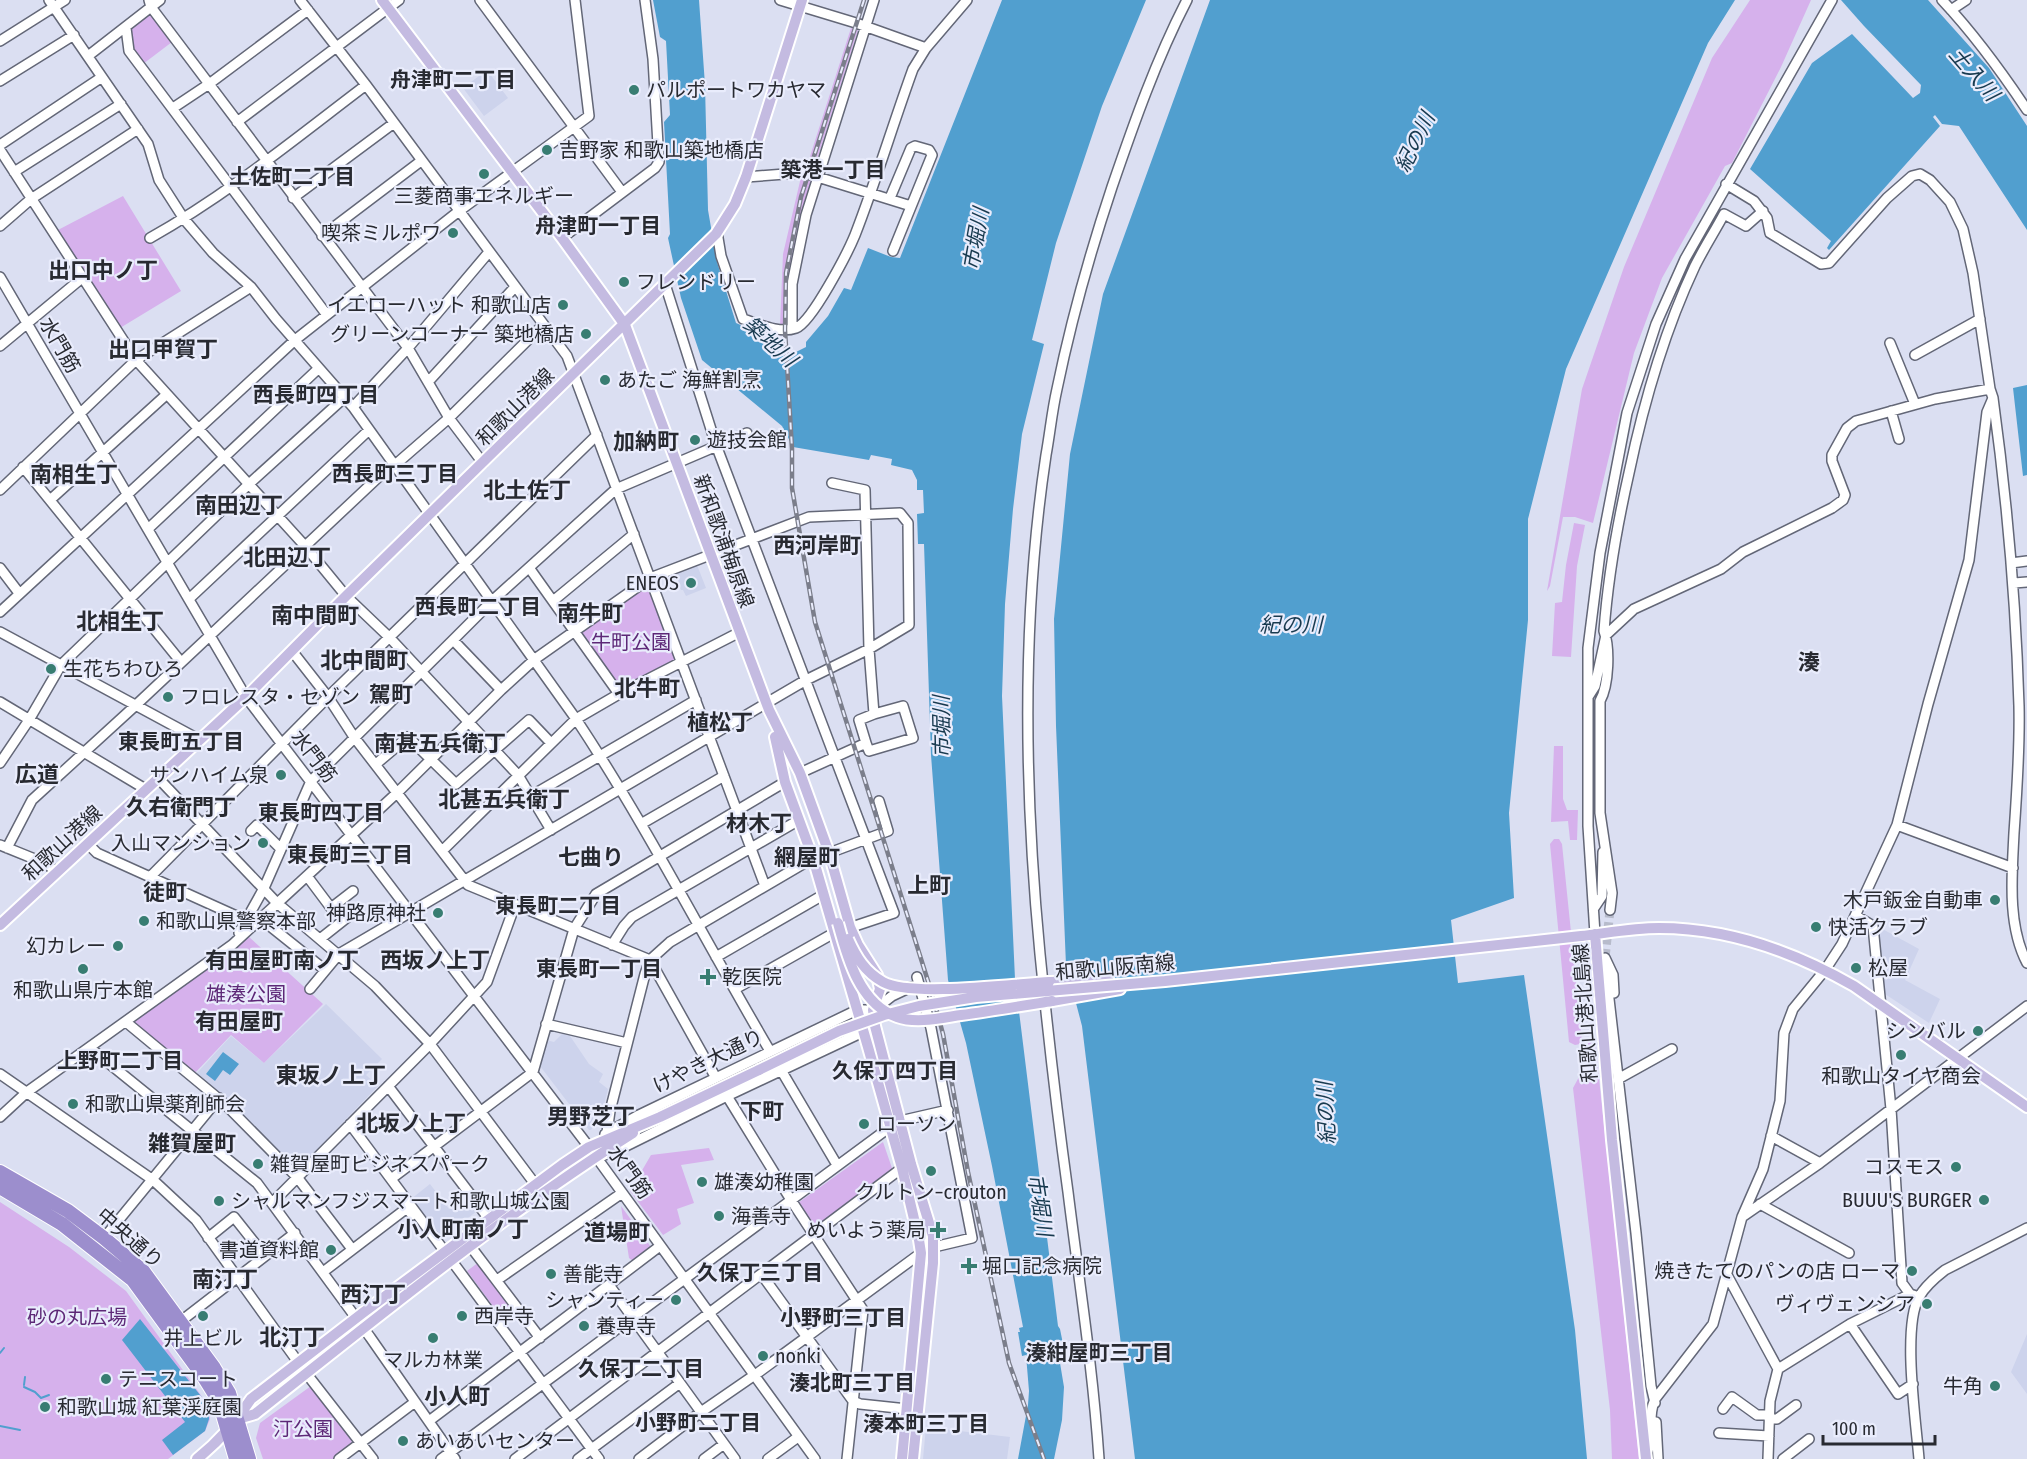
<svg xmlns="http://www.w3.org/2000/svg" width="2027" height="1459" font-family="'Fira Sans Condensed','Noto Sans JP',sans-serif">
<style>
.built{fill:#cdd3ec}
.green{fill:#d6b1ec}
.water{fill:#519fcf}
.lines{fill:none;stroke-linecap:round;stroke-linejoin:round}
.stream{stroke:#519fcf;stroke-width:2}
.minor-tunnel{stroke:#b7bbcb;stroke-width:9;stroke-dasharray:9 4.5;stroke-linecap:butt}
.minor-casing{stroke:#636777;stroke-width:12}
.major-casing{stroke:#fff;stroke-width:14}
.highway-casing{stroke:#fff;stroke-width:16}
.minor{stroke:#fff;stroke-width:9}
.major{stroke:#c4bbe1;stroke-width:10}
.highway{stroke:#9c8ecd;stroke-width:14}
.rail-casing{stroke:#7b7e8b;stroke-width:4.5}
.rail{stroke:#e9ecfc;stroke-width:2;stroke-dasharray:7;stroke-linecap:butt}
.major-bridge-casing{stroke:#fff;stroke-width:14;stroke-linecap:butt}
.major-bridge{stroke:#c4bbe1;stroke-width:10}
.poi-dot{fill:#387d72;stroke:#e9ecfc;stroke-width:2}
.labels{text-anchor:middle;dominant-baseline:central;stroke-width:4.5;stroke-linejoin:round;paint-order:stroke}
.poi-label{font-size:20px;fill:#282a31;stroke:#e9ecfc;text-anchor:start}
.street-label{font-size:20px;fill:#282a31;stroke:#e9ecfc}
.park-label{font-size:20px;fill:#5d2877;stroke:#e9ecfc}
.water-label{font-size:21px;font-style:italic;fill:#183a4f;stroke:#e9ecfc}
.neighbourhood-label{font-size:21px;font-weight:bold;fill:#282a31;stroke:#e9ecfc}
.quarter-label{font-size:22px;font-weight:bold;fill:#282a31;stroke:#e9ecfc}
</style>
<rect width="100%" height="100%" fill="#dbdff2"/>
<path class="built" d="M487 70 508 98 484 116 463 88Z
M697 565 706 588 686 596 683 590H681L675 574Z
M1877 926 1919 949 1905 980 1940 999 1929 1023 1885 994Z
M326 1004 382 1059 366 1075 378 1086 299 1168 293 1167 196 1074 231 1036 264 1063Z
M562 1034 570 1036 589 1064 603 1074 599 1082 608 1089 602 1113 591 1130H589L540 1066 546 1040 554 1042Z
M430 1184 449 1209 466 1196 477 1211 441 1239 411 1199Z
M2027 1334V1394L2011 1372Z
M926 1427 1010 1437 1007 1459H923Z"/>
<path class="green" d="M1750 0H1811L1781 67 1732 163 1725 166 1662 278 1634 353 1593 523 1575 517H1563L1550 586 1547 591 1582 389 1624 267 1712 58Z
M150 14 172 42 143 64 134 52 129 32Z
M851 28 858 30 814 169H806Z
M801 177 813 179 793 250 790 276 789 325 780 326 783 254Z
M123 196 181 291 120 328 56 231Z
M1574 523 1585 525 1577 566 1571 657 1552 656 1555 603 1562 602 1566 565Z
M645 587 649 589 675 657 674 660 622 688 618 687 582 635V631Z
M1554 746H1563V799L1567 810H1578L1577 840H1570L1568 821 1551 822Z
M1554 839H1559L1562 844 1582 1040 1580 1044 1575 1045 1569 1042 1550 844Z
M248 936 323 1004 264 1063 231 1035 195 1073 133 1023 236 948Z
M1595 1040 1639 1459H1612L1610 1410 1573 1088 1585 1066 1588 1041Z
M883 1142 893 1171 816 1229 798 1203Z
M709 1148 714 1160 681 1165 694 1203 677 1209 681 1224 663 1235 630 1191 651 1155Z
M0 1202 69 1247 126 1291 208 1405 210 1419 205 1431 168 1459H0Z
M621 1206 651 1247 633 1261 629 1258Z
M479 1262 513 1307 501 1317 467 1271Z
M311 1386 352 1440 351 1445 333 1459H263L256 1438 260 1423Z"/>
<path class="water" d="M653 0H699L705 85 708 210 717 262 736 323 778 341 779 356 790 355 806 347V342L828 316 844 288 851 290 868 248 891 257 900 258 1002 0H1146L1102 106 1056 243 1032 340 1044 344 1022 434 1013 509 1005 604 1002 696 1015 979 1058 1326 1060 1329 1064 1349 1058 1351 1064 1387 1062 1420 1054 1459H1018L1028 1405 1029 1391 1026 1355 1022 1356 1018 1332H1020L1019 1328 1023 1327 992 1166 966 1043 948 980 931 755 924 544H918L917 514 924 513 923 490H917V480L912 470 891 465 892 459 871 455 869 460 793 447 782 426 702 360 681 298 668 238 670 234 664 122 670 115 666 41 660 37Z
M1210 0H1735L1708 43 1566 369 1528 519V620L1509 813 1514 898 1451 920 1458 983 1524 975 1575 1330 1587 1459H1135L1082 1026 1066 965 1056 726 1054 619 1070 454 1103 294Z
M1841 0H1928L1989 68 2027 126V230L1959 126 1942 124 1935 115 1933 117 1940 126 1829 250 1827 248 1831 241 1750 169 1812 63 1852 34 1913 98 1920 93 1921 85 1864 26Z
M2027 385V475L2023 476 2013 388Z
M223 1052 239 1064 230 1075 223 1070 215 1081 206 1074Z
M140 1319 208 1405 209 1419 205 1431 173 1455 162 1440 185 1422 122 1340Z"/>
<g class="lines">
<path class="stream" d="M0 1353 4 1348
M24 1385 25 1377
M24 1387 35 1392 41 1398 49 1395
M0 1426 20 1430"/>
<path class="minor-tunnel" d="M1605 958 1610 910"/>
<g class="minor-casing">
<path id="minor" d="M49 0 148 144 159 180 184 219 213 253 251 287 276 319 353 407 576 719C647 826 705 941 770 1051
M149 0 151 7 408 348 449 418 483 463
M300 0 366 85 567 356 765 886
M480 0 622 192
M780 0 856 23 926 48
M1942 0C1974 34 2001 71 2027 110
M1951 10 1966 0
M126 28 129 51 327 315
M0 41 65 0
M88 56 160 0
M0 81 74 35
M173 108 209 84 308 10
M237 122 399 0
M0 145 102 77
M0 150 136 360 305 546 346 596 390 638 518 775 551 830
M14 172 121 104
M746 177 798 173 808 174 911 206
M1726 184 1754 201 1767 218 1770 233 1821 264 1829 263 1887 198 1912 176 1920 174 1930 180 1950 202 1963 229 1973 273 1990 389 1993 398C2007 500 2016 603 2019 706 2020 748 2017 791 2014 833 2012 875 2007 925 2027 963
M293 198 394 123
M890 198 911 148 915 146 929 150 932 155 893 251
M0 226 31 199 138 129
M717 232 721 256 743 319C759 324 779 334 796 328 812 322 848 252 855 235 876 181 893 124 913 69L926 48 967 0
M322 236 421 161
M150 238C227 195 296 138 366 85
M562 238 655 168 659 162 653 59 645 0
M0 277 246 697 589 1147 815 1459
M665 284 716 445 894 913 834 933 735 989
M792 329V284L806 215 874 0
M1890 343 1915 404
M0 346 82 278
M1915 355 1980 319
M428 382 515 287
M353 407 408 348 489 252
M1891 411 1899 439
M23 467 181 662
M832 483 865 490 869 649 874 714 859 720 866 743
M0 490 136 360 251 287
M50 500 166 395
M148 529 319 368
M2011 563 2027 561
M0 568 19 593
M530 569 619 694
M2014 583 2027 582
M189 599 369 430
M553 601 634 534
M0 612 295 340 459 211 589 116 575 0
M0 632 200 740
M453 640 501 690
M292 651 328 697 354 737 468 885 650 960 716 1078
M1588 697 1595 686 1606 635 1634 609 1721 569 1743 552 1832 508 1843 500 1845 495 1832 461V455L1847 428 1856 421 1935 399 1990 389
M0 702 147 790
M0 763 29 720 61 665 249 484 345 397
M376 764 408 737 456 784 529 720 551 743
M800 773 866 743 869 751 913 738 903 706 874 714
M159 779 277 903 375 986 430 1044 535 1184
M531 796 696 700
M641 824 724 776
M1897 825 2013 868
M251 831 257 825 281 849
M88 844 97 853 252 923
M0 845 47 864 57 873
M7 848 32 800 136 705 385 471 395 465 449 418 543 325
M442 851 576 719 619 694 738 633
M829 853 888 831 879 801
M307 876 331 908 353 891
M150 877 328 697 597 435
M1594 908 1602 896 1603 852
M1610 910 1612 893 1600 813V701C1609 685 1610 648 1604 631 1608 576 1617 526 1629 473 1644 401 1664 332 1695 266 1704 248 1715 231 1724 214L1746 226 1763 211
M1856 916 1873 926 1891 1109 1902 1283 1910 1294 1919 1297
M260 918 325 970
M239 933 264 888 311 781 453 640 493 600 616 489 747 433
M1595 934 1588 826V648L1600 553 1627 413 1656 324 1685 259 1832 0
M320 939 349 916
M612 945 624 926 632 917 799 820
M716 957 823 895
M1605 958 1613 975 1614 993
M1598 966 1606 973 1636 1233 1651 1386 1655 1403
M874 1010 892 996 911 987
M126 1022 225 1104 297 1177 352 1249
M546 1024 627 1043
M90 1048 257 1183 370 1337 455 1459
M781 1070 837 1165
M0 1074 153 1180 196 1220 298 1362
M1618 1079 1672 1049
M388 1086 489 1219
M727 1096 791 1200 863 1310 847 1459
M0 1117 27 1092 232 945 398 792 501 690 535 659 650 578 809 517 900 513 908 523 909 625 869 649 806 680 339 954 310 989
M350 1124 599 1459
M607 1132 610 1111 645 974 650 960 670 942 813 858
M605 1134 639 1115 857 1010H873
M1771 1136 1820 1163
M602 1156 624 1147 727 1096 863 1032 867 1028
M391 1179 533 1072 574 929 596 894 785 782
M272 1203 430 1044 487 982 515 905
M1760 1204 1849 1253
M1742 1217 1820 1163 2027 1006
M104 1238 219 1098
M208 1238 234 1217 265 1256
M471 1247 540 1338
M323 1272 407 1208 412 1215
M762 1275 853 1401 860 1404 907 1409
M1727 1275 1778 1369 1770 1401 1768 1459
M497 1280 622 1193
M609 1285 735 1459
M181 1321 295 1233
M1850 1324 1898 1394 1913 1384
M1778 1369 1850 1324 1910 1294
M306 1373 373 1459
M1723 1409 1732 1397 1757 1415H1769
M1769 1419H1777L1796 1405
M429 1421 660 1246
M1656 1422 1658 1459
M1719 1433 1769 1436
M1645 1457C1656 1440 1646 1418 1655 1399L1713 1324 1742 1217 1763 1169 1780 1101 1784 1033 1793 1009 1825 970 1842 944 1897 825 1928 704 1969 560 1987 412 1993 398
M339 1459 415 1402
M441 1459 890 1127 900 1121 948 1110
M515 1459 902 1168
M578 1459 680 1383
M639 1459 701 1412 759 1372 921 1253 934 1247 972 1238 931 1028 917 977
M704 1459 724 1444
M768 1459 798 1437
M1099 1459C1093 1369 1079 1281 1068 1192 1057 1113 1048 1034 1040 954 1024 788 1021 620 1046 455 1050 433 1052 411 1057 389 1071 321 1090 253 1112 187 1134 123 1156 60 1187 0
M1783 1459 1809 1439
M1919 1459C1916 1422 1902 1327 1919 1297 1925 1286 1936 1277 1945 1270L2027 1228"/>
</g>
<g class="major-casing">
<path id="major" d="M382 0 562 238 625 325 769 710 800 773 829 853 850 927 858 945 877 975 880 989 873 1010 875 1026 911 1164 933 1236V1263L913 1459
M775 737 785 782 813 858 868 1047 902 1168 919 1240 921 1253 902 1459
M0 925 246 697 346 596 716 234 735 204 746 177 802 0
M1595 934 1612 1140 1646 1459
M1581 936C1607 933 1633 928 1659 928 1729 928 1793 951 1854 986L2027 1107
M1049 982 1109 981
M1052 1001 1120 989
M238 1419 255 1414C378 1317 500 1217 633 1133
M197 1459C218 1442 236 1422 251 1399L364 1312 562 1165 589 1147 660 1117 759 1070"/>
</g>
<g class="highway-casing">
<path id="highway" d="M0 1172 68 1211 104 1238 143 1271 214 1368 229 1393 249 1459
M0 1187 62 1224 133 1280 204 1377 219 1401 236 1459"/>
</g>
<use href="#minor" class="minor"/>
<use href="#major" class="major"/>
<use href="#highway" class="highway"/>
<g class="rail-casing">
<path id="rail" d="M864 0 801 197 786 273 785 330 792 449V488L815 622 933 997 943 1034 968 1172 1009 1363 1044 1459"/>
</g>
<use href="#rail" class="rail"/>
<g class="major-bridge-casing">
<path id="major-bridge" d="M838 923C847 956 859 1004 897 1017 916 1024 941 1018 961 1015 991 1011 1021 1006 1052 1001
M848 939C856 957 865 972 883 982 910 997 1013 984 1049 982
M759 1070 839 1031 884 1015 919 1006 976 997 1165 981 1581 936"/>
</g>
<use href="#major-bridge" class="major-bridge"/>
</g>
<g class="poi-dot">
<circle cx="634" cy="90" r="6"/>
<circle cx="547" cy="150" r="6"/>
<circle cx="484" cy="174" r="6"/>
<circle cx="453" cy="233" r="6"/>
<circle cx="624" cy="282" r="6"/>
<circle cx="563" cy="305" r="6"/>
<circle cx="586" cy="334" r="6"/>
<circle cx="605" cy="380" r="6"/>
<circle cx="695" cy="440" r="6"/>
<circle cx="691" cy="583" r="6"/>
<circle cx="51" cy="669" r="6"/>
<circle cx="168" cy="697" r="6"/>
<circle cx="281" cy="775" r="6"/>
<circle cx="263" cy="843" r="6"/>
<circle cx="1995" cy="900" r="6"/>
<circle cx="438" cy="913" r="6"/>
<circle cx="144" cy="921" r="6"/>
<circle cx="1816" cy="927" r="6"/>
<circle cx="118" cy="946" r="6"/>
<circle cx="1856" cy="968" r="6"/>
<circle cx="83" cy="969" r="6"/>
<path d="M705 968h6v6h6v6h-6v6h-6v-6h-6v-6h6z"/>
<circle cx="1978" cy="1031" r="6"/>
<circle cx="1901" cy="1055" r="6"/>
<circle cx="73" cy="1104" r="6"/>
<circle cx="864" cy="1124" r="6"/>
<circle cx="258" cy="1164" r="6"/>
<circle cx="1956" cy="1167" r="6"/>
<circle cx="931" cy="1171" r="6"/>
<circle cx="702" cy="1182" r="6"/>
<circle cx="1984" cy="1200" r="6"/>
<circle cx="219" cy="1201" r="6"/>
<circle cx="719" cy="1216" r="6"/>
<path d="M935 1221h6v6h6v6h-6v6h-6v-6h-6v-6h6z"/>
<circle cx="331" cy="1250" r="6"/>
<path d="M966 1257h6v6h6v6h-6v6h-6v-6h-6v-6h6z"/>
<circle cx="1912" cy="1271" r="6"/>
<circle cx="551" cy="1274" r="6"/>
<circle cx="676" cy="1300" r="6"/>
<circle cx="1927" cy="1304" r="6"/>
<circle cx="203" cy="1316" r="6"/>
<circle cx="462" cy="1316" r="6"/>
<circle cx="584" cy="1326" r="6"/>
<circle cx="433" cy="1338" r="6"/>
<circle cx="763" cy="1356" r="6"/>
<circle cx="106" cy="1379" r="6"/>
<circle cx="1995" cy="1386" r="6"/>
<circle cx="45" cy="1407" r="6"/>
<circle cx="403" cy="1441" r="6"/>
</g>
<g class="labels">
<g class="poi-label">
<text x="646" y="90">パルポートワカヤマ</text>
<text x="559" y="150">吉野家 和歌山築地橋店</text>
<text x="484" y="196" text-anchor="middle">三菱商事エネルギー</text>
<text x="441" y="233" text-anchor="end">喫茶ミルポワ</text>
<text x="636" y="282">フレンドリー</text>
<text x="551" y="305" text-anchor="end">イエローハット 和歌山店</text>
<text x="574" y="334" text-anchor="end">グリーンコーナー 築地橋店</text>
<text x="617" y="380">あたご 海鮮割烹</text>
<text x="707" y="440">遊技会館</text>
<text x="679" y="583" text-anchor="end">ENEOS</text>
<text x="63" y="669">生花ちわひろ</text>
<text x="180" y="697">フロレスタ・セゾン</text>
<text x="269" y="775" text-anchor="end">サンハイム泉</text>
<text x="251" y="843" text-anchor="end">入山マンション</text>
<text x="1983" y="900" text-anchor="end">木戸鈑金自動車</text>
<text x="426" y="913" text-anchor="end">神路原神社</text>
<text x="156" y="921">和歌山県警察本部</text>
<text x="1828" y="927">快活クラブ</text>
<text x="106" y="946" text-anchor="end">幻カレー</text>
<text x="1868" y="968">松屋</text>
<text x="722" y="977">乾医院</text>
<text x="83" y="990" text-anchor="middle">和歌山県庁本館</text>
<text x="1966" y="1031" text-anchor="end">シンバル</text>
<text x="1901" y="1076" text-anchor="middle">和歌山タイヤ商会</text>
<text x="85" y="1104">和歌山県薬剤師会</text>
<text x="876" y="1124">ローソン</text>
<text x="270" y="1164">雑賀屋町ビジネスパーク</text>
<text x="1944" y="1167" text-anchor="end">コスモス</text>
<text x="714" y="1182">雄湊幼稚園</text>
<text x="931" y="1192" text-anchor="middle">クルトン−crouton</text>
<text x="1972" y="1200" text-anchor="end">BUUU'S BURGER</text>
<text x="231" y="1201">シャルマンフジスマート和歌山城公園</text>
<text x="731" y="1216">海善寺</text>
<text x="926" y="1230" text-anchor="end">めいよう薬局</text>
<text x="319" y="1250" text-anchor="end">書道資料館</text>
<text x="982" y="1266">堀口記念病院</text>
<text x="1900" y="1271" text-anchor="end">焼きたてのパンの店 ローマ</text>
<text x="563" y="1274">善能寺</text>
<text x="664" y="1300" text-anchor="end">シャンティー</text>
<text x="1915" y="1304" text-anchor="end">ヴィヴェンシア</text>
<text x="474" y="1316">西岸寺</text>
<text x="596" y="1326">養専寺</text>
<text x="203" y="1338" text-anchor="middle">井上ビル</text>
<text x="775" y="1356">nonki</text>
<text x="433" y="1360" text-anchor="middle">マルカ林業</text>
<text x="118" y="1379">テニスコート</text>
<text x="1983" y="1386" text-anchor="end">牛角</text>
<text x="57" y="1407">和歌山城 紅葉渓庭園</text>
<text x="415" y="1441">あいあいセンター</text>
</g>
<g class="street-label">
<text transform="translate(60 345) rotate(60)">水門筋</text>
<text transform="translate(515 407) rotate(-45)">和歌山港線</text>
<text transform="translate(724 541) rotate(70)">新和歌浦梅原線</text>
<text transform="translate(314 756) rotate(52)">水門筋</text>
<text transform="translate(62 843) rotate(-43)">和歌山港線</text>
<text transform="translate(1115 967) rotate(-5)">和歌山阪南線</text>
<text transform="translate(1585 1013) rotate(-94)">和歌山港北島線</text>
<text transform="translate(708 1061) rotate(-26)">けやき大通り</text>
<text transform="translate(630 1172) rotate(54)">水門筋</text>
<text transform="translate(130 1238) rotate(41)">中央通り</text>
</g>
<g class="park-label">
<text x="631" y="642">牛町公園</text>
<text x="246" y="994">雄湊公園</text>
<text x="77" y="1317">砂の丸広場</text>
<text x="303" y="1429">汀公園</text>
</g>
<g class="water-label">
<text transform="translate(1974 74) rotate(49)">土入川</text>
<text transform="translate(1415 142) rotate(-64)">紀の川</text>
<text transform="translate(976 239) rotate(-80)">市堀川</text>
<text transform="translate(770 342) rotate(42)">築地川</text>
<text x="1291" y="625">紀の川</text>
<text transform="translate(942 727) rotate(-91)">市堀川</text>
<text transform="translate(1326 1113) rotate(-93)">紀の川</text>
<text transform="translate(1040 1205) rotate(81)">市堀川</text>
</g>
<g class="neighbourhood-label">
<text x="453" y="80">舟津町二丁目</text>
<text x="833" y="170">築港一丁目</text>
<text x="292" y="177">土佐町二丁目</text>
<text x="598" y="226">舟津町一丁目</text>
<text x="316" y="395">西長町四丁目</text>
<text x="395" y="474">西長町三丁目</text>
<text x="478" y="607">西長町二丁目</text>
<text x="181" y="742">東長町五丁目</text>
<text x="321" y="813">東長町四丁目</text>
<text x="350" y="855">東長町三丁目</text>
<text x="558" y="906">東長町二丁目</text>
<text x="599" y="969">東長町一丁目</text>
<text x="120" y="1061">上野町二丁目</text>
<text x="895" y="1071">久保丁四丁目</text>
<text x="760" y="1273">久保丁三丁目</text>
<text x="843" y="1318">小野町三丁目</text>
<text x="1099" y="1353">湊紺屋町三丁目</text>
<text x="641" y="1369">久保丁二丁目</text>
<text x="852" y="1383">湊北町三丁目</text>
<text x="698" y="1423">小野町二丁目</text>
<text x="926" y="1424">湊本町三丁目</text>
</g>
<g class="quarter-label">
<text x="103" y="270">出口中ノ丁</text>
<text x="163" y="349">出口甲賀丁</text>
<text x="646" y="441">加納町</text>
<text x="74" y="474">南相生丁</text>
<text x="527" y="490">北土佐丁</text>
<text x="239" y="505">南田辺丁</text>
<text x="817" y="545">西河岸町</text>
<text x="287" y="557">北田辺丁</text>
<text x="590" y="613">南牛町</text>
<text x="315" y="615">南中間町</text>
<text x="120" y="621">北相生丁</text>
<text x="364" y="660">北中間町</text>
<text x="1809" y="662">湊</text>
<text x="647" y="688">北牛町</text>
<text x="391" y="694">駕町</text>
<text x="720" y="722">植松丁</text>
<text x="440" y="743">南甚五兵衛丁</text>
<text x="37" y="774">広道</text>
<text x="504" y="799">北甚五兵衛丁</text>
<text x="181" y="807">久右衛門丁</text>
<text x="759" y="823">材木丁</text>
<text x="591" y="857">七曲り</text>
<text x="807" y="857">網屋町</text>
<text x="929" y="885">上町</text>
<text x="165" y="892">徒町</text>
<text x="282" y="960">有田屋町南ノ丁</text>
<text x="435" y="960">西坂ノ上丁</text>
<text x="239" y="1021">有田屋町</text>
<text x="331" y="1075">東坂ノ上丁</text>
<text x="762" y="1111">下町</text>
<text x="591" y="1116">男野芝丁</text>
<text x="411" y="1123">北坂ノ上丁</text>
<text x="192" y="1143">雑賀屋町</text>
<text x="463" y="1229">小人町南ノ丁</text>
<text x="617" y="1232">道場町</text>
<text x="225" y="1279">南汀丁</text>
<text x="373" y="1294">西汀丁</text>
<text x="292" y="1337">北汀丁</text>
<text x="457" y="1396">小人町</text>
</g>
</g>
<path d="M1823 1435v9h112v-9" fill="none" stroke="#282a31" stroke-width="3"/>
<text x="1832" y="1435" font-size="18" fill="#282a31" stroke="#e9ecfc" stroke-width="4.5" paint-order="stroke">100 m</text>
</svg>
